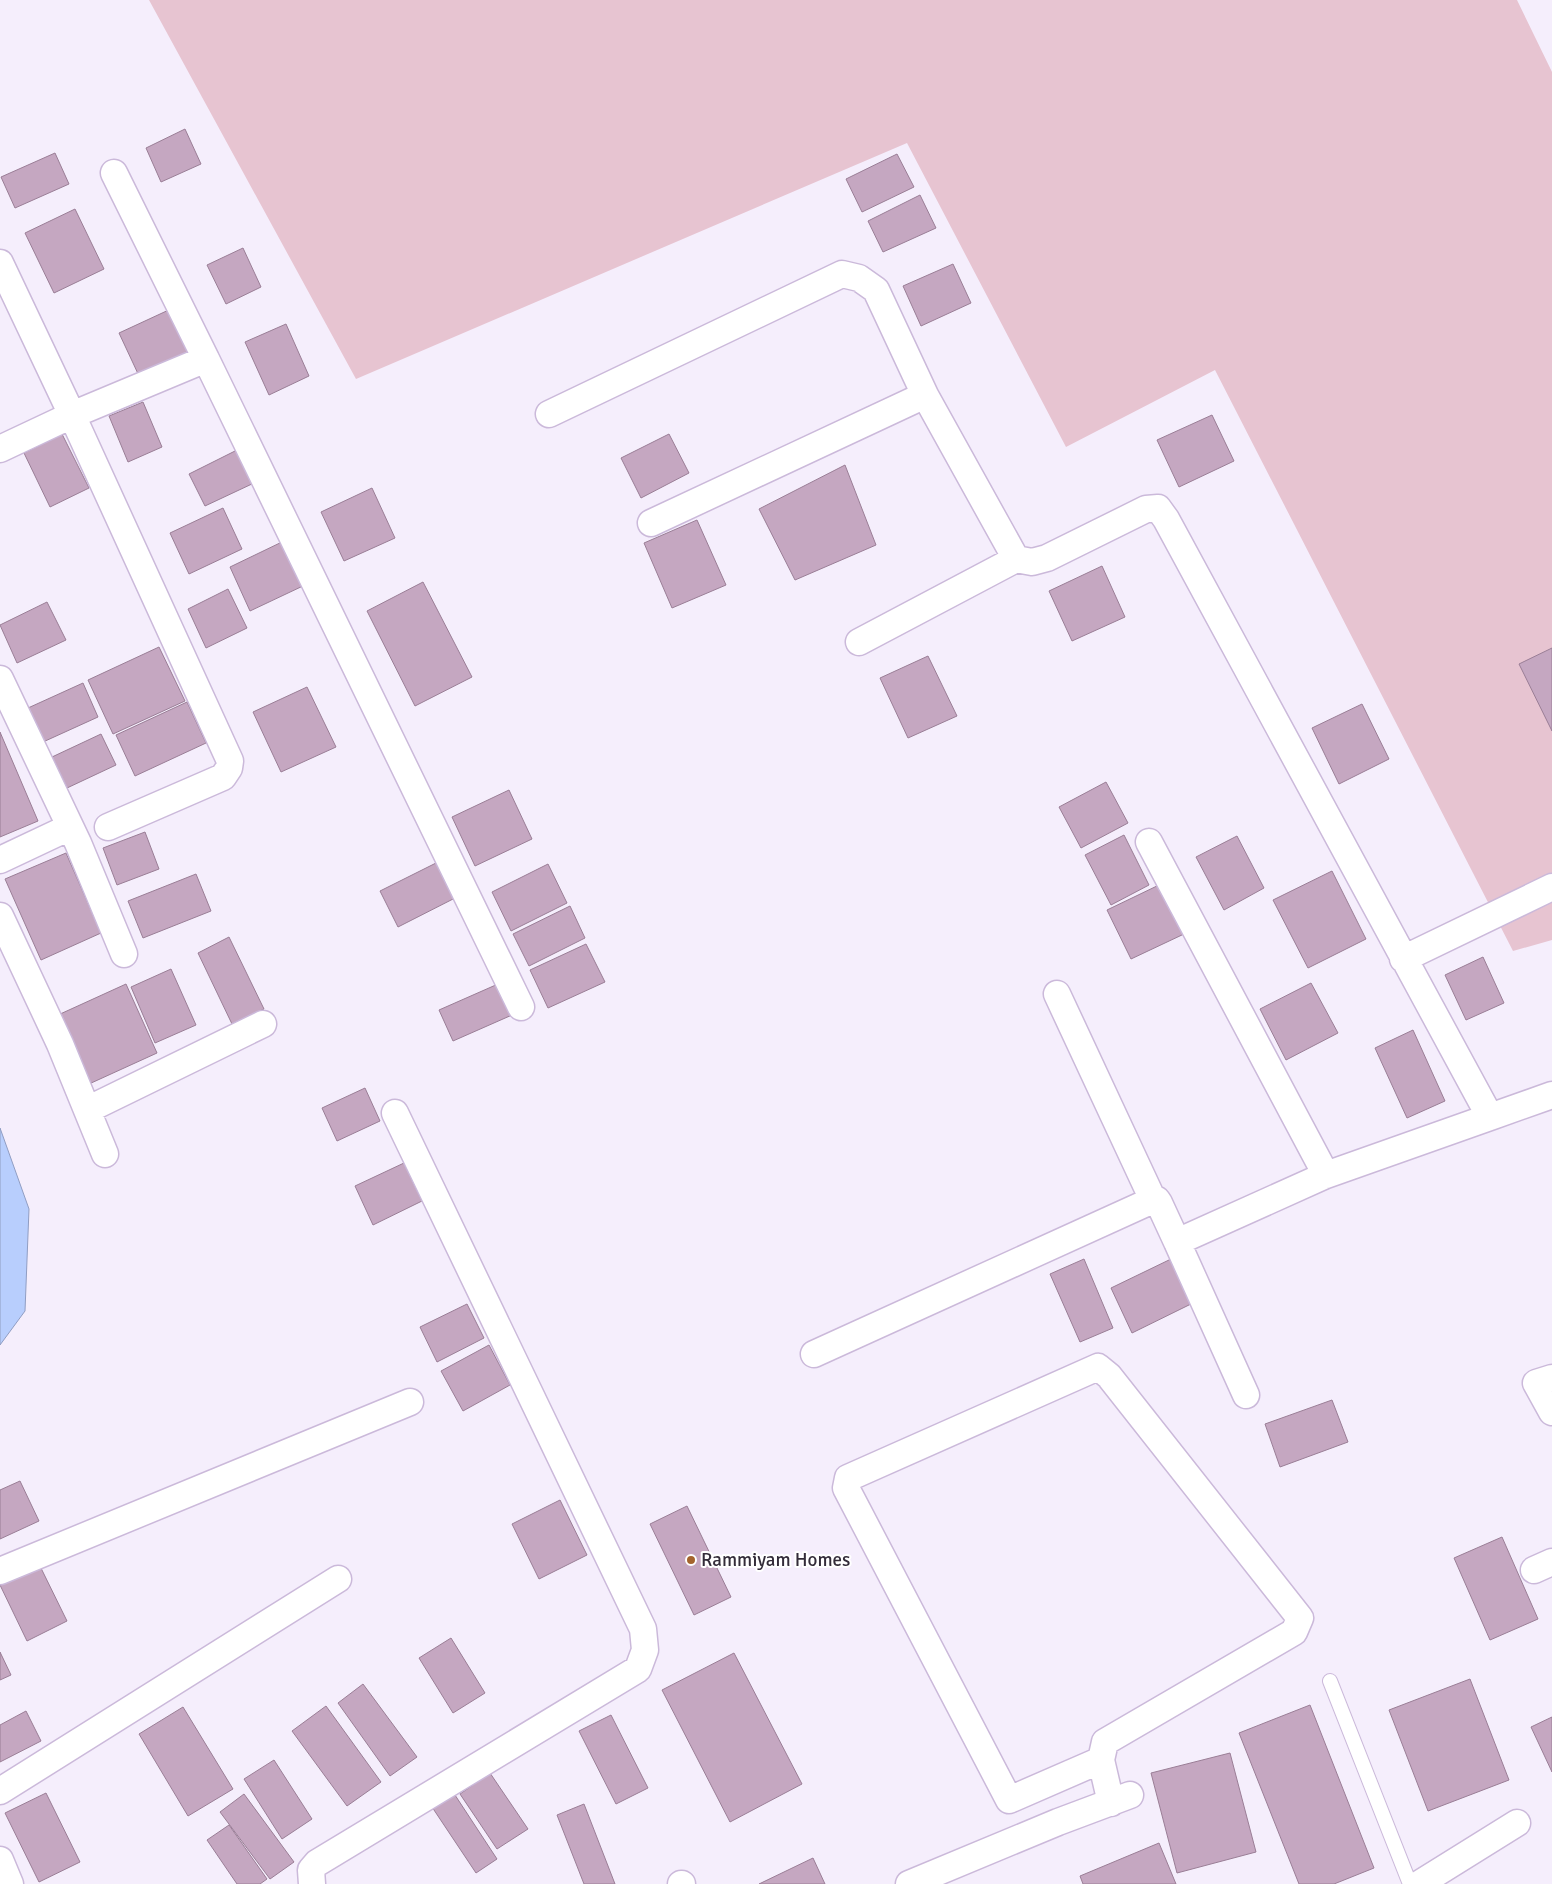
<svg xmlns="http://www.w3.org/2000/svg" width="1552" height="1884" font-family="Signika,sans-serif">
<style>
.green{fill:#e7c4d1}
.water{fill:#b8cefd;stroke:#909dc2}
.building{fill:#c5a7c1;stroke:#9a7e96}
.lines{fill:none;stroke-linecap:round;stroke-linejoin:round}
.lane-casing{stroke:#cbb9da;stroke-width:16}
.street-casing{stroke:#cbb9da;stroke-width:29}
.lane{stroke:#fff;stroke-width:14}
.street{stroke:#fff;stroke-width:26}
.poi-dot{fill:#a4642d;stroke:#fff;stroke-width:2}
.labels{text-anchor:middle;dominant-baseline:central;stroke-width:4;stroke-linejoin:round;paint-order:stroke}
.poi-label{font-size:19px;fill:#332c39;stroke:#fff;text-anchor:start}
</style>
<rect width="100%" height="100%" fill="#f5eefc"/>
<path class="green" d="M149 0H1517L1552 72V940L1513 951 1215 370 1066 447 907 143 356 379Z"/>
<path class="water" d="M0 1128 29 1209 25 1311 0 1345Z"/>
<path class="building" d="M185 129 201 164 161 182 146 148Z
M55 153 69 184 15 208 1 177Z
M897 154 914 187 862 212 846 179Z
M920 195 936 228 883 252 868 221Z
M75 209 104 269 54 293 25 233Z
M243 248 261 287 226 304 207 265Z
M953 264 971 303 921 326 903 286Z
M173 308 193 354 140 378 119 333Z
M286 324 309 376 269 395 245 342Z
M143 402 162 447 128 462 109 416Z
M1212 415 1234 461 1179 487 1157 440Z
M62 434 89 488 50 507 24 453Z
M669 434 689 473 641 498 621 458Z
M237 450 254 483 205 506 189 474Z
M845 465 876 545 795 580 759 509Z
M372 488 395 538 344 561 321 512Z
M223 508 242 549 189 574 170 533Z
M697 520 726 585 672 608 644 543Z
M284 541 305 585 250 611 230 567Z
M1102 566 1125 617 1072 641 1049 591Z
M423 582 472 677 415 706 367 611Z
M228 589 247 628 206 648 188 609Z
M47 602 66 640 17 663 0 625Z
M159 647 185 701 113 734 88 680Z
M1552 648V731L1519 664Z
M928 656 957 716 908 738 880 678Z
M83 683 98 717 43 742 28 708Z
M307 687 336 747 281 772 253 712Z
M187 702 206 743 135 776 116 735Z
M1362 704 1389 759 1339 784 1312 728Z
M0 732 38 821 0 837Z
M101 734 116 765 67 788 52 757Z
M1106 782 1128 823 1081 848 1059 807Z
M509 790 532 839 475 866 452 817Z
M145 832 159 869 117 885 103 848Z
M1124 835 1149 885 1111 905 1085 855Z
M1237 836 1264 888 1224 910 1196 857Z
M66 853 101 933 41 960 5 879Z
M440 861 457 897 398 927 380 891Z
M548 864 567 903 511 931 492 892Z
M1332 871 1366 939 1308 968 1273 900Z
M196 874 211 911 143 938 128 901Z
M1159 885 1184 934 1131 959 1107 910Z
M570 906 585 938 529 966 513 934Z
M229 937 264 1009 232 1024 198 953Z
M586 944 605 982 548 1008 530 970Z
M1483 957 1504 1003 1466 1020 1445 975Z
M171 969 196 1025 155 1043 131 987Z
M1311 983 1338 1033 1286 1060 1260 1009Z
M126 984 157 1053 89 1084 58 1015Z
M498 984 512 1015 453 1041 439 1010Z
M1413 1030 1445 1101 1407 1118 1375 1048Z
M365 1088 380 1121 337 1141 322 1108Z
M404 1163 422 1201 373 1225 355 1186Z
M1084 1259 1113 1328 1080 1342 1050 1274Z
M1171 1259 1193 1303 1132 1333 1111 1288Z
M467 1304 484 1338 437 1362 420 1327Z
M489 1345 510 1385 463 1411 441 1371Z
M1332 1400 1348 1442 1280 1467 1265 1424Z
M20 1481 39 1521 0 1539V1490Z
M560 1500 587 1555 539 1579 512 1524Z
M687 1506 731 1597 694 1615 650 1524Z
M1502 1537 1538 1619 1490 1640 1454 1558Z
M38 1562 67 1621 27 1641 0 1585V1581Z
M451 1638 485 1693 453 1713 419 1658Z
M0 1652 11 1675 0 1680Z
M734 1653 802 1784 730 1822 662 1690Z
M1470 1679 1509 1780 1428 1811 1389 1710Z
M363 1684 417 1757 390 1776 338 1703Z
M1310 1705 1374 1868 1334 1884H1299L1239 1733Z
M326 1706 381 1782 347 1806 292 1731Z
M183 1707 233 1789 188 1816 139 1734Z
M26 1711 41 1741 0 1762V1725Z
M611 1715 648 1788 616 1804 579 1731Z
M1552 1717V1772L1531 1727Z
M1230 1753 1256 1852 1177 1873 1151 1773Z
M274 1760 312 1819 282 1839 244 1779Z
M490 1773 528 1829 497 1849 460 1794Z
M453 1792 497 1859 476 1873 432 1807Z
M46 1793 80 1862 39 1882 5 1813Z
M244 1794 294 1862 270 1879 220 1812Z
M584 1804 615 1884H584L557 1815Z
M229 1825 267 1879 260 1884H237L207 1840Z
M1159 1843 1176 1884H1083L1080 1876Z
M813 1858 825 1884H759Z"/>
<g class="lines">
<g class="lane-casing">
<path id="lane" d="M1330 1681 1410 1884"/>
</g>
<g class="street-casing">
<path id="street" d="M114 173 206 359
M0 263 72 415 0 449
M549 414 842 274 859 278 876 290 925 395 1016 559 1032 562 1047 558 1146 509 1158 508 1166 519 1490 1117 1552 1095
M651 523 925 395
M859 642 1016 559
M0 679 78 843 124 954
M108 827 223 777 229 768 230 761 72 415 206 359 521 1007
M1149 842 1326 1175
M0 860 70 827
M0 916 60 1044 105 1154
M1403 959 1552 887
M1057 994 1153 1200
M87 1110 263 1024
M1177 1242 1246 1395
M814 1354 1153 1200H1157L1159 1203 1177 1242 1326 1175 1490 1117
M1552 1378 1536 1383 1552 1412
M1534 1570 1552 1562
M0 1571 410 1402
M1101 1760 1009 1800 846 1488 848 1478 1098 1367 1109 1376 1300 1618 1294 1632 1105 1742 1101 1760 1111 1803
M0 1791 338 1579
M0 1860 10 1884
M312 1884 311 1870 317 1863 638 1669 645 1650 643 1629 395 1113
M681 1884H682
M909 1884 1058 1822 1130 1795
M1419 1884 1517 1823"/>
</g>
<use href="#lane" class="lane"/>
<use href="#street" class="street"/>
</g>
<circle class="poi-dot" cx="691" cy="1560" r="5"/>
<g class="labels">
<g class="poi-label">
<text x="701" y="1560">Rammiyam Homes</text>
</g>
</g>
</svg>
